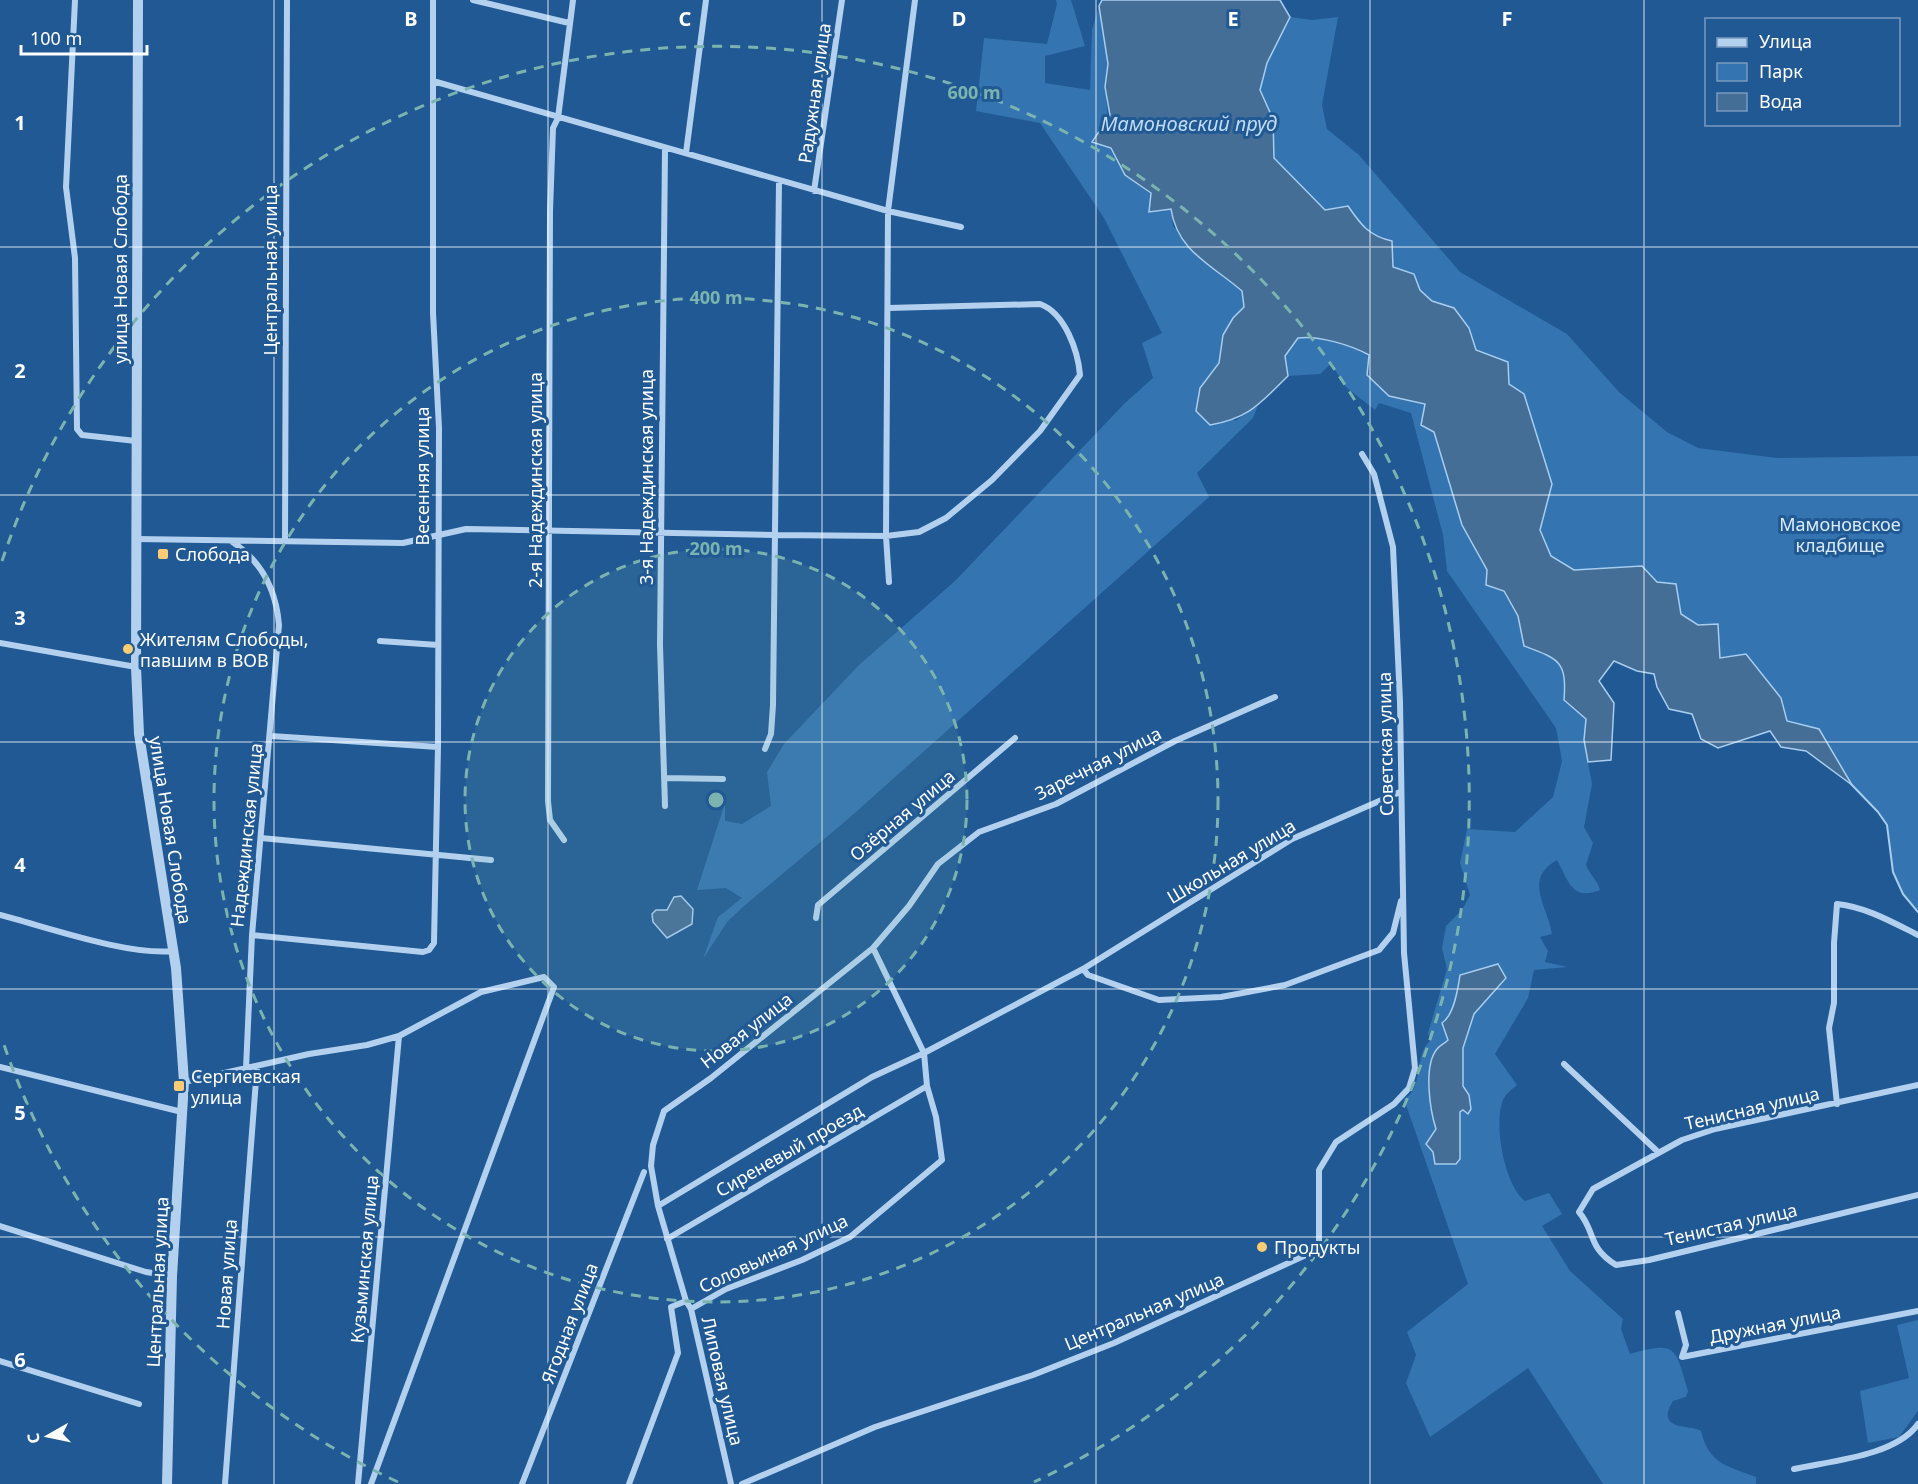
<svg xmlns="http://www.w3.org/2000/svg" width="1918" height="1484" font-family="'Noto Sans',sans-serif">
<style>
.green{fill:#3474b1;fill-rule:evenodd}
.water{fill:#456e97;stroke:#a7cdef;stroke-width:1.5}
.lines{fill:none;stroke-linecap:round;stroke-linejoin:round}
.stream{stroke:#a7cdef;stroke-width:2}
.minor{stroke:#b3d1ee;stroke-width:6}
.tertiary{stroke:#b3d1ee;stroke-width:10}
.grid{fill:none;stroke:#fff;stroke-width:1.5;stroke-opacity:0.55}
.ring{fill:none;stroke:#7bb4af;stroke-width:3;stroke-dasharray:10 8}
.poi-dot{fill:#fbcc74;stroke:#205994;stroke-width:2}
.labels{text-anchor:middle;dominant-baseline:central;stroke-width:6;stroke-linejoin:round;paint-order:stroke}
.street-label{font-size:18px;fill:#fff;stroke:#205994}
.park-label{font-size:18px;fill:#d9eafa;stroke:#205994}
.poi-label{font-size:18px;fill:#fff;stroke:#205994;text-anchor:start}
.water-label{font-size:20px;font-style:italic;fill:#bfdbf5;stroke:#205994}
.grid-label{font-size:20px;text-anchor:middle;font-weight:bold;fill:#fff;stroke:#205994;stroke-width:6;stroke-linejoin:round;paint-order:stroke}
.centre{fill:#7bb4af;stroke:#205994;stroke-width:3}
.ring-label{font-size:18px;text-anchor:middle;font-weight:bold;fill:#7bb4af;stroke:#205994;stroke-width:6;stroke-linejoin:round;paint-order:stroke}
</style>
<rect width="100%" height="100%" fill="#205994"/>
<path class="green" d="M1056 0H1071L1085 46 1045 56V83L1090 90 1092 30 1099 6 1108 64 1105 87 1111 148 1125 175 1171 209 1173 226 1220 273 1242 291 1244 307C1223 326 1227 336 1219 361 1216 370 1206 380 1200 388L1235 421 1258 405 1253 418 1197 473 1209 497 848 819 744 906 727 922 703 959 718 917 742 898 726 888 697 890 725 803V821L742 824 771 806 767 772 784 744 859 665 955 581 1125 403 1153 378 1142 343 1162 333 1104 218 1040 123 976 111 984 38 1047 44 1057 4Z
M1290 17 1312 20 1338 17 1322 105 1327 129 1359 155 1460 272 1567 334 1619 392 1667 432 1698 448 1777 458 1918 456V912L1903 894 1893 872 1887 825 1878 812 1852 785 1819 729 1787 722 1781 698 1746 654 1720 658 1698 626 1681 614 1676 585 1657 582 1642 566 1574 570 1551 556 1540 530 1552 484 1532 423 1509 384 1508 362 1476 350 1469 328 1454 308 1432 301 1420 290 1414 274 1393 267 1392 241C1369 236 1361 225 1348 206L1325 210 1274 158 1273 119 1260 90 1267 63Z
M1312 336C1325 341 1336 342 1349 345 1373 350 1379 377 1389 396L1425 404 1462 525 1487 570 1486 585 1504 591 1518 616 1524 646C1559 659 1566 661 1564 700L1586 719 1584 740 1592 784 1584 827 1593 843 1586 865C1590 875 1598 881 1600 890 1572 901 1569 882 1557 860 1523 879 1547 905 1552 934L1540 937 1548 951 1545 962 1568 967 1534 970 1528 998 1495 1054 1517 1085C1511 1090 1504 1095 1502 1103 1494 1127 1505 1186 1525 1201L1549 1193 1562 1214 1542 1226 1570 1271 1623 1319 1621 1329 1630 1354C1678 1340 1675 1348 1688 1391L1686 1397 1673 1401C1654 1432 1691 1424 1701 1431 1709 1464 1727 1466 1756 1477V1484H1603L1528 1368 1430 1437 1406 1383 1416 1355 1407 1332 1468 1284 1404 1099C1424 1089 1414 1054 1430 1041L1428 1033 1447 969 1442 948 1446 926 1462 910 1470 895 1460 863 1467 829 1515 832 1553 797 1562 761 1556 728 1447 571 1443 535 1411 413 1379 403 1375 410 1346 387 1331 364 1320 374 1288 376 1285 356 1298 338ZM1498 964 1506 978 1474 1014 1463 1048V1086L1469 1095 1460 1112V1158L1433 1152 1426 1144 1436 1129C1430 1111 1423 1065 1437 1049 1440 1045 1444 1044 1448 1040V1034L1442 1027 1456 1000 1460 975Z
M1918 1320V1411L1899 1437 1868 1443 1860 1391 1909 1378 1897 1325Z"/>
<path class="water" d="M1102 0H1280L1290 17 1267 63 1260 90 1273 119 1274 158 1325 210 1348 206C1361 225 1369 236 1392 241L1393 267 1414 274 1420 290 1432 301 1454 308 1469 328 1476 350 1508 362 1509 384 1524 394 1552 484 1540 530 1551 556 1574 570 1642 566 1657 582 1676 584 1681 614 1698 625 1718 624 1720 658 1746 654 1781 698 1787 721 1819 729 1852 785 1806 751 1781 747 1770 731 1718 748 1701 739 1692 714 1669 709 1657 687 1654 674 1637 671 1614 661 1599 681 1614 703 1611 760 1588 762 1584 740 1586 719 1564 700C1567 661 1559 659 1524 646L1518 616 1504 591 1486 585 1487 570 1462 525 1434 432 1421 425 1425 404 1389 396 1367 375 1369 355C1351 345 1317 335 1298 338L1285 356 1288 376C1260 403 1250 418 1210 425L1196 411 1200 388 1219 363 1223 335 1233 318 1244 307 1242 291C1212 265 1177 251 1171 209L1149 212 1151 193 1125 175 1111 148 1092 142 1110 115 1105 87 1108 64 1099 6Z
M681 896 693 909 692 924 667 938 653 922 652 914 656 910H667L674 897Z
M1498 964 1506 978 1474 1014 1463 1048V1086L1469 1095 1471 1109 1468 1114 1463 1110 1460 1112V1159L1456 1164H1435L1433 1152 1426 1144 1436 1129C1430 1110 1423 1066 1437 1049 1440 1045 1444 1044 1448 1040L1442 1023C1454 1015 1458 989 1460 975Z"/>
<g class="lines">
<path class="stream" d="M1851 784 1878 812 1887 825 1893 872 1903 894 1918 912"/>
<path class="minor" d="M75 0 66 187 75 258 77 429 82 435 136 441
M473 0 569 23
M433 81 888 211 961 227
M686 153 706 0
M814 191 842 0
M136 539 403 543 466 529 774 535 886 536 919 532 946 518 992 480 1040 431 1080 375C1078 351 1065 313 1040 304L888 308
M231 541C262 561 276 589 279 625L252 935 246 1069
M285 541 287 0
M889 582 886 536 888 211 915 0
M380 641 438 645
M0 643 136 667
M271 736 438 747
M765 749 771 734 773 705 779 181
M664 778 723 779
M665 806 660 645 665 149
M261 838 491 860
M564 840 550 820 548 801 550 211 553 128 558 118 573 0
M0 915C47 927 128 956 174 951
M816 918 818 905 1015 738
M252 935 423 952 429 950 434 943 438 747 439 428 433 313V0
M1083 969 1088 975 1159 1000 1221 997 1285 985 1379 950 1393 933 1401 901
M1564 1064 1657 1151
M0 1067 182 1112
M184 1082 309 1054 367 1045 399 1036 481 992 544 977 554 987 371 1484
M1918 1085 1715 1129 1682 1140 1593 1189 1579 1212C1596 1232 1587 1247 1616 1265L1649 1260 1918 1195
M1837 1104 1829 1028 1834 1003V943L1837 904C1866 907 1892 922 1918 935
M658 1206 872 1077 924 1053 1083 969 1292 839 1400 792
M0 1226 146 1272 172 1276
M667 1239 927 1086
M691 1309 726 1289 802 1260 850 1237 942 1160 936 1117 927 1086 924 1053 873 948
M1678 1313 1686 1345 1682 1357 1918 1311
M0 1361 139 1404
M1794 1469C1830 1461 1896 1456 1918 1424
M225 1484 257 1067
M358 1484 399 1036
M522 1484 644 1172
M629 1484 678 1353 671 1307 686 1301
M731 1484 691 1309 686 1301 658 1206 651 1166 653 1145 664 1111 711 1078 873 948 909 906 938 864 979 832 1056 804 1175 741 1275 697
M742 1484 875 1427 1033 1375 1114 1343 1319 1249V1170L1336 1142 1394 1104 1409 1088 1415 1068 1404 953 1400 702 1393 547 1374 474 1362 454"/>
<path class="tertiary" d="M138 0 136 667 139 734 176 968 184 1082 172 1276 167 1484"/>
</g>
<path class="grid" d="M274 0V1484M548 0V1484M822 0V1484M1096 0V1484M1370 0V1484M1644 0V1484M0 247H1918M0 495H1918M0 742H1918M0 989H1918M0 1237H1918"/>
<circle cx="716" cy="800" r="251" fill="#7bb4af" fill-opacity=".12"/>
<g class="ring">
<circle cx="716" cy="800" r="251"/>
<circle cx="716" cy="800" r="502"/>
<path d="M398 1482A753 753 0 0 1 2 1039M2 561A753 753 0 1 1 1034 1482"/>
</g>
<g class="poi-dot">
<rect x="157" y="548" width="12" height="12" rx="3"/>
<circle cx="128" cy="649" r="6"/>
<rect x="173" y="1080" width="12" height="12" rx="3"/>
<circle cx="1262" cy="1247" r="6"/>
</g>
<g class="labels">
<g class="street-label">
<text transform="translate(814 93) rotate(-82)">Радужная улица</text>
<text transform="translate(120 269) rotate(-90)">улица Новая Слобода</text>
<text transform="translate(270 270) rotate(-90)">Центральная улица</text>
<text transform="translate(422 476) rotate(-90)">Весенняя улица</text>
<text transform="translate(646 477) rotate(-90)">3-я Надеждинская улица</text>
<text transform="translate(535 480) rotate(-90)">2-я Надеждинская улица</text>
<text transform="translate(1385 744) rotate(-91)">Советская улица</text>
<text transform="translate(1098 763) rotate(-27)">Заречная улица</text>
<text transform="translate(902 815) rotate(-40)">Озёрная улица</text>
<text transform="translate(171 830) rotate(81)">улица Новая Слобода</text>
<text transform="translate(246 835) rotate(-84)">Надеждинская улица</text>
<text transform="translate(1231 861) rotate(-31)">Школьная улица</text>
<text transform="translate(746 1030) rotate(-38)">Новая улица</text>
<text transform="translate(1752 1108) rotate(-13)">Тенисная улица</text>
<text transform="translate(789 1150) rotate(-30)">Сиреневый проезд</text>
<text transform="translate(1731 1224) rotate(-13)">Тенистая улица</text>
<text transform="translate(773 1253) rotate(-25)">Соловьиная улица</text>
<text transform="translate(364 1259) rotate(-85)">Кузьминская улица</text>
<text transform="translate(226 1274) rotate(-86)">Новая улица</text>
<text transform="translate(157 1282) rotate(-87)">Центральная улица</text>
<text transform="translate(1144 1311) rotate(-23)">Центральная улица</text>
<text transform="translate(569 1323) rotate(-69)">Ягодная улица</text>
<text transform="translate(1775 1324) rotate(-11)">Дружная улица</text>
<text transform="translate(723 1381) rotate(77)">Липовая улица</text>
</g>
<g class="park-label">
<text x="1840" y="524">Мамоновское<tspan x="1840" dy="21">кладбище</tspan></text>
</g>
<g class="poi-label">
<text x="175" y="554">Слобода</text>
<text x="140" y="639">Жителям Слободы,<tspan x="140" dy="21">павшим в ВОВ</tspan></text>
<text x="191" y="1076">Сергиевская<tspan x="191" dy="21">улица</tspan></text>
<text x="1274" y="1247">Продукты</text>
</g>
<g class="water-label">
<text x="1189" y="123">Мамоновский пруд</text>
</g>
</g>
<g class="grid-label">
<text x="411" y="26">B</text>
<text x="685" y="26">C</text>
<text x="959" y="26">D</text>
<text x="1233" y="26">E</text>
<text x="1507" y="26">F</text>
<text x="20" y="130">1</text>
<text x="20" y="378">2</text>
<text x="20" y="625">3</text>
<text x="20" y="872">4</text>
<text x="20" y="1120">5</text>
<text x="20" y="1367">6</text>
</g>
<circle cx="716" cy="800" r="9" class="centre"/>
<g class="ring-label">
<text x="974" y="99">600 m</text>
<text x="716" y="304">400 m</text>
<text x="716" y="555">200 m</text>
</g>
<rect x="1705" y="18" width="195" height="108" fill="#205994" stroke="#799bbf" stroke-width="1.5"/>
<rect x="1717" y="38" width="30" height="9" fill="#b3d1ee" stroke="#799bbf" stroke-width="1.5"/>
<text x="1759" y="48" font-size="18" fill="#ffffff">Улица</text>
<rect x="1717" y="63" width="30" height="18" fill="#3474b1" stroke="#799bbf" stroke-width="1.5"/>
<text x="1759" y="78" font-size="18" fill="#ffffff">Парк</text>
<rect x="1717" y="93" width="30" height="18" fill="#456e97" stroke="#799bbf" stroke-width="1.5"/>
<text x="1759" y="108" font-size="18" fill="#ffffff">Вода</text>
<g transform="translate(48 1436) rotate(261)" stroke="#205994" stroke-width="4.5" paint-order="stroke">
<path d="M0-4.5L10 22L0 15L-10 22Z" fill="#ffffff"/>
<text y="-9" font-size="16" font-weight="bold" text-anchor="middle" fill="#ffffff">С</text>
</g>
<path d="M21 45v9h126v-9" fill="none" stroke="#ffffff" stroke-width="3"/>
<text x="30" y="45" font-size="18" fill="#ffffff" stroke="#205994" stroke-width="4.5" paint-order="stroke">100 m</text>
</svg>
